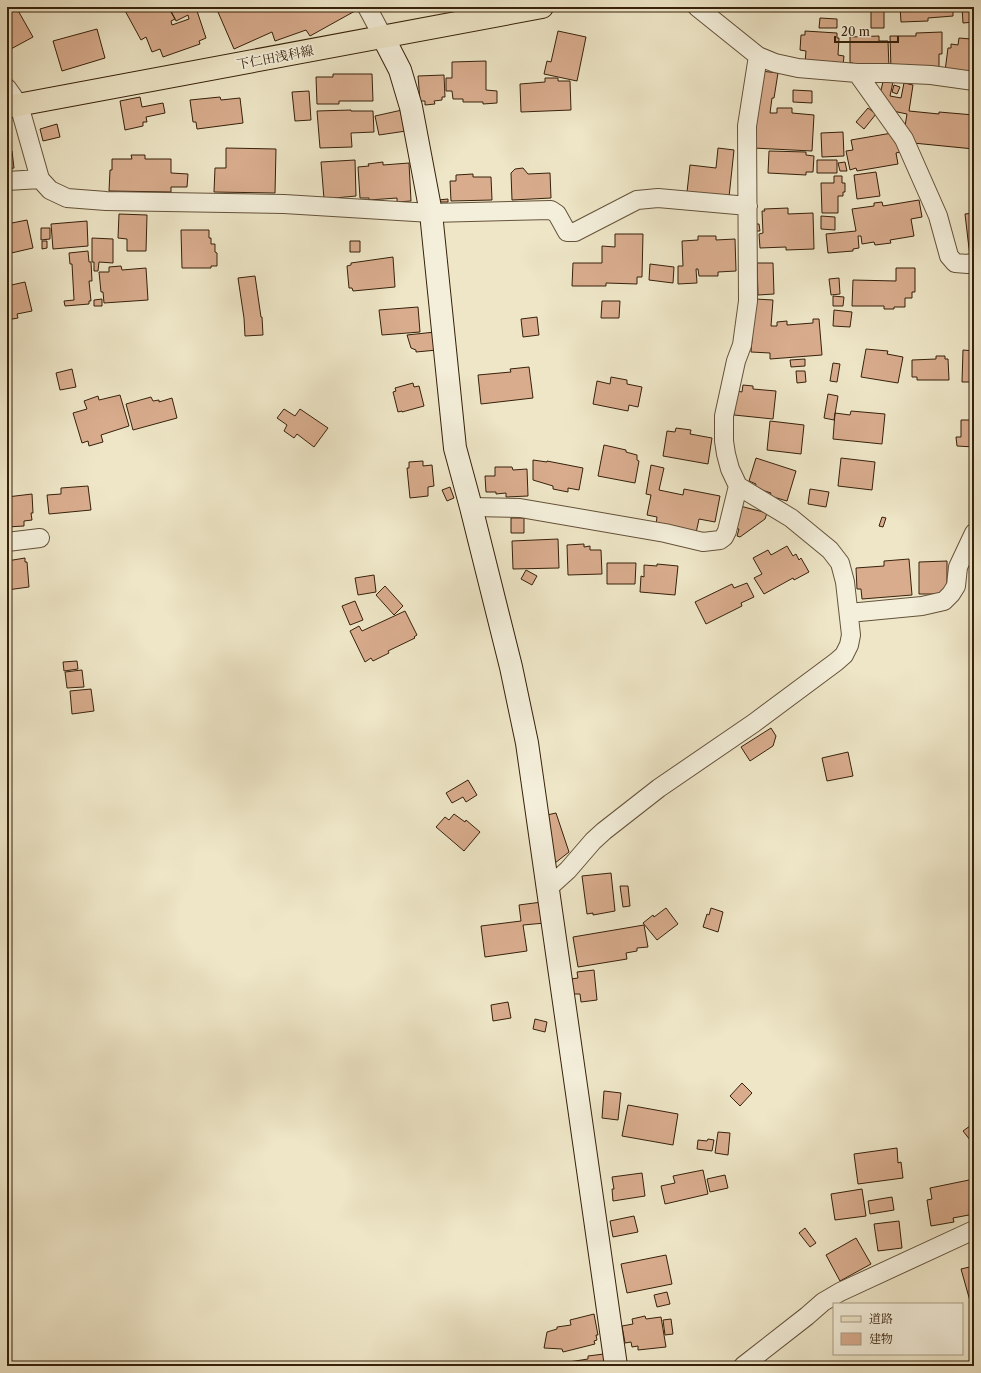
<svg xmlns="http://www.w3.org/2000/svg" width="981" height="1373" font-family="'Libre Caslon Text','Noto Serif JP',serif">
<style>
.building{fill:#d8ac8d;stroke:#37210b}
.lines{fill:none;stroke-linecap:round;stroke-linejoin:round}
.street-casing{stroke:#65523a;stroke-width:20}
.secondary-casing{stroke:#37210b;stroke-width:24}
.primary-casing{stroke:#37210b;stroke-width:24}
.street{stroke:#f4efdb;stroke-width:18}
.secondary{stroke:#f4efdb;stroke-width:22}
.primary{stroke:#eee6c7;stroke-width:22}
.labels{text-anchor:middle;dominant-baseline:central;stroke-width:4;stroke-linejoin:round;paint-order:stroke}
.street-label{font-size:13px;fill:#37210b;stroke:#f4efdb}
</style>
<rect width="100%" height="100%" fill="#eee6c7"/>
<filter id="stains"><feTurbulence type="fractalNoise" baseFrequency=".005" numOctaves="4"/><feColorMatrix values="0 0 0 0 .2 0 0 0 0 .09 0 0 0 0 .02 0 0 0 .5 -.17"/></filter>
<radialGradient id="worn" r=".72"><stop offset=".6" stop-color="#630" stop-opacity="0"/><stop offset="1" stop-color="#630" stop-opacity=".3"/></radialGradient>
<path class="building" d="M12 7H16L33 37 9 50 7 47V10Z
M123 7H168L175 19 171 21 172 25 189 19 188 15 176 21 169 7H206L197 11 206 38 199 41 200 44 163 57 160 49 152 52 146 37 141 40Z
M227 7H353L355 11 310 36 306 30 275 41 272 32 234 49 218 12Z
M710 7H736L714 11Z
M871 7H884V28H871Z
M900 7H953V16L928 18V21L901 22Z
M962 7H974V22L963 23Z
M820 18 837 19V28H819Z
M97 29 105 58 62 71 53 41Z
M558 31 586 37 577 81 544 74 547 61 551 62Z
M805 31 837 33V38H839L838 55 844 56 843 65 805 63 806 51 800 50 801 35H805Z
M942 32V54H939V68L891 69 890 36H916V33Z
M879 36V41H888L889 68 853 66V63H850V37Z
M959 38 971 39 970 43H974V74L945 71 948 48H951V44L958 45Z
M486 61V90L497 91V103L483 104V102H463V99H453L452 91H446V78H452V62Z
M761 71 778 73 774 98H772L770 113H777V108H792V113L814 115 812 151 753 148Z
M333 74H372L373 101H339V104H317L316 77H333Z
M444 75 445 97H442V100L434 101 435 104 425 105V101H420L418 76Z
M545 78H558V81H570L571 110 521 112 520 84 545 82Z
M883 82H893L890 96 901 98 904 83 913 85 909 111 939 114V112L974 115V149L913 143 905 126 907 114 888 110 880 94Z
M894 85 900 87 897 94 892 92Z
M793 90 812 91V103L793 102Z
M309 91 311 120 295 121 292 92Z
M140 97 142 107 163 103 165 113 146 117 147 122H143V126L125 130 120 101Z
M220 97 221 100 240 98 243 123 197 129 196 122H193L190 100Z
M868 108 876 114 864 129 856 122Z
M351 110V111H373L374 132 351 133 352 147 320 148 317 111Z
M402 110 406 131 379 135 375 116Z
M57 124 60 137 43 141 40 129Z
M843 132 844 156 822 157 821 133Z
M892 133H897L900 152 896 153 898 164 857 171 856 168 850 170 846 151 853 150 851 140Z
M226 148 276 149 275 193 214 192 215 168H226Z
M718 148 734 150 729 197 687 192 690 165 716 168Z
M7 151H12L14 168 7 169Z
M769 151 806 152V155L814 156 813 172H806V175L768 173Z
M131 155H145V159H171V173L188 174 187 187H171V192L109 191 110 170H112V159H132Z
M355 160 356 196 324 199 321 162Z
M817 160H837V173H817Z
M383 162V165L409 163 411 201 397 202V198L369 200V198H360L358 167 369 166 368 164Z
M845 162 847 171H840L838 163Z
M523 168 528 174 550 173 551 198 512 200 511 173 515 169Z
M876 172 880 196 857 199 854 175Z
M473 174V177H491L492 200 451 201 450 181H456V175Z
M834 176H842V183H845V192H843V196H838V213H822L821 183H834Z
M448 199V202H438V200Z
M919 200 922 217 911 219 914 236 890 240 891 243 875 245 874 242 862 244 861 236H858L859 248 853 249V251L828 253 826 234 856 231 852 209 874 206V203L882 202 883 206Z
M788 208V214L813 213 814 249 786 250V247L760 248 759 234 763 233 762 211H765L764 209Z
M974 213V256L970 257 965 214Z
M119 214 147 215 146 251H127V239L118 238Z
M821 216 835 217V230L821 229Z
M27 220 33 248 7 254V224Z
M87 221 88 246 53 249 51 224Z
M755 224H759L760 231H755Z
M41 228H50V239L41 240Z
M181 230H209V238H211V244H215V252L217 253V266H211V268H182Z
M615 234H643L642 277H637V284L606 283V286H572L573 263H602V246L615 247Z
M698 236H716V240L735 239 736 271 718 272V276H699L698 269H696L697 283 678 284V266H683L682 241 698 240Z
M92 238 113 239V263L99 262 98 271H94V262H92Z
M42 241H47V248L42 249Z
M350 241H360V252H350Z
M88 251 89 262H91L92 281H89L91 301H89V304L65 306 64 301 74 300 72 264H70L69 253Z
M393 257 395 287 353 291 352 288H349L347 266 351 265V263Z
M757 263H773L774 294 758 295Z
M650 264 674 267 673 283 649 280Z
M121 266 122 270 146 268 148 300 104 303 103 292H101L99 272H109V267Z
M896 268H915V292H912V298H905V307H894V309H884V306H852L853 280 896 281Z
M255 276 261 317H262L263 335 245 336 244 318 238 278Z
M839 278 840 294 831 295 829 279Z
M25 282 32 311 17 314 18 318 7 320V286Z
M833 296 844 297 843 306H833Z
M102 299V306H94V300Z
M755 299 773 300 771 326H777V322L787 321V325L813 323V319H819L822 355 770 359V353L751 352Z
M602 301H620L619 318H601Z
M418 307 420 332 382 335 379 310Z
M834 310 852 312 850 327 833 326Z
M537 317 539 335 523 337 521 319Z
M435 332 437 350 416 352V350L411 348 407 335Z
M866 349 888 351 887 354 903 357 898 383 861 377Z
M963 350 974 351V382H962Z
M936 356H945V359H948L949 380H917V377H912V360L936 359Z
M805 359V366L791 367 790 360Z
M833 363 840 364 837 382 830 381Z
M529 367 533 398 481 404 478 375 511 372 510 369Z
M72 369 76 387 60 390 56 373Z
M796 371H805L806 382 797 383Z
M611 377 627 380V384L642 387 638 407 629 405 628 411 593 404 597 381 610 384Z
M413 383 414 387 419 386 424 406 402 412V411L398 412 393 392 396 391 395 388Z
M743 385 753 386V389L776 391 773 419 734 415 737 391 742 392Z
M828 394 838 396 834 420 824 418Z
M120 395 129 426 101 435 103 442 89 446 88 441 82 443 73 413 87 409 84 401 98 396 99 400Z
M151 397 153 401 159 400V402L172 398 177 418 133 430 126 404Z
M284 409 295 416 300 409 328 428 314 447 297 434 294 438 284 431 287 425 277 418Z
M851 411 885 414 882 444 833 439 835 413 850 415Z
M961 420H974V447L957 446 956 437H961Z
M770 421 804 425 801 454 767 450Z
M676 428 691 430 690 434 712 438 708 464 663 456 667 431 675 432Z
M604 445 626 450V452L637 455V460L639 461 635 483 598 476Z
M756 458 796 471 787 501 770 496 771 493 755 488 756 484 749 481Z
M841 458 875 462 872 490 838 486Z
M533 460 547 462V461L583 468 579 490 568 488V492L553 489V486L533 480Z
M423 461V466L432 465 434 486 428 487V496L410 498 407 468H409V462Z
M651 465 664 468 659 490 683 495 684 489 720 496 715 522 699 519 696 533 656 525 657 517 647 515 651 495 646 494Z
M495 467H512L513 470 527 469 528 496 506 497V493L496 494V492H486L485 476H495Z
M88 486 91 510 49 514 47 495 61 494V488Z
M450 487 454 498 447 501 442 490Z
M810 489 829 492 826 507 808 504Z
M32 494 33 513H31L32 520 24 521V526L7 527V497Z
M740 506 767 513 765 519 740 537 737 536 739 529 734 528Z
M882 517 886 518 883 527 879 526Z
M511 518H524V533H511Z
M558 539 559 568 513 569 512 541Z
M584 544V547L590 546V550H601L602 574 568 575 567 545Z
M787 546 793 556 796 554 799 560 801 558 809 572 794 580 793 578 764 594 754 578 762 574 753 558 768 550 771 555Z
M25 558V562H27L29 587 7 590V561Z
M909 559 912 595 862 599 861 589H857L856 568 884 566V561Z
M947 561V591L942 594H919V562Z
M607 563H636L635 584H607Z
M657 564 678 566 675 595 640 592 641 576 644 577V565L657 566Z
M526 570 537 576 532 585 521 579Z
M374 575 376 592 358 595 355 578Z
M747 583 754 597 741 603 742 606 706 624 695 602 732 584 734 588Z
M385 586 403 606 394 615 376 595Z
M355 601 363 620 350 625 342 606Z
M405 611 417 635 414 637 415 638 388 651 389 653 373 661 371 658 365 662 350 631 359 626 362 631Z
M77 661 78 669 64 671 63 662Z
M82 670 84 687 67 688 65 672Z
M91 689 94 711 72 714 70 691Z
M771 728 776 736 773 746 750 761 741 747Z
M848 752 853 776 827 781 822 758Z
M468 780 477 795 466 802 463 797 452 803 446 793Z
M556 813 569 852 555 863 547 815Z
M454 814 465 822 466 820 480 832 464 851 436 827 445 817 449 820Z
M611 873 615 911 593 915V913L587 914 582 876Z
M620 886H628L630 906 623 907Z
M542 902 545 923 523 925 527 951 485 957 481 926 521 921 519 905Z
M666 908 678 924 657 940 643 923 653 915 654 917Z
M711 908 723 912 718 932 703 927 707 914 709 915Z
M644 925 648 947 637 948V951L626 953 627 959 578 967 573 937Z
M594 970 597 1000 581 1002 580 994H573L571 979 578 978 577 972Z
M508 1002 511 1018 493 1021 491 1005Z
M535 1019 547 1022 545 1032 533 1029Z
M742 1083 752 1093 740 1106 730 1096Z
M604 1091 621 1093 618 1120 602 1118Z
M628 1105 678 1114 673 1145 622 1136Z
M974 1123V1145L963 1131Z
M718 1132 730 1133 728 1155 715 1153Z
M708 1139 714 1140 712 1151 697 1149 698 1140 707 1141Z
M897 1148 898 1163 901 1162 903 1178 858 1184 854 1154Z
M703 1170 708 1194 665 1204 661 1186 675 1183 673 1176Z
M642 1173 645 1196 613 1201 612 1189H614L612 1177Z
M725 1175 728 1188 710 1192 707 1179Z
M974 1179V1214L953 1218 954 1222 931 1226 927 1200 932 1199 930 1188Z
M862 1189 866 1216 835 1220 831 1194Z
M892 1197 894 1210 870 1214 868 1201Z
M634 1216 638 1232 613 1237 610 1221Z
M899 1221 902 1248 878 1251 874 1224Z
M805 1228 816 1243 810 1247 799 1233Z
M856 1238 871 1264 840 1281 826 1255Z
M666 1255 672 1284 627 1293 621 1264Z
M974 1266V1300L970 1301 961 1269Z
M667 1292 670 1304 657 1307 654 1295Z
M594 1314 598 1335H596L597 1340 594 1341 595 1344 563 1352 562 1349 544 1348 547 1332 557 1329V1327L571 1325 570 1320Z
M645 1316 646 1319 661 1317 666 1347 638 1350V1346L632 1347 631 1342 625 1343 622 1326 633 1324 632 1319Z
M671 1319 673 1334 665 1335 663 1320Z
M604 1354 606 1366H563L562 1363 588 1359V1356Z"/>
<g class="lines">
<g class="street-casing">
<path id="street" d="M367 7 383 37
M697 7 758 56 775 63 798 68 857 73H888L931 75 974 81
M857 73 904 139 938 216 949 256 955 263 968 264 974 262
M7 88 19 105 40 179
M7 181 40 179 50 190 67 198 106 201 284 204 431 213 551 210 557 214 567 232H575L637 200 658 198 748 206
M471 507 520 508 665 533 703 542 720 540 724 537 727 531 738 486
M7 542 40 538
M849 613 922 606 944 601 951 594 956 586 958 567 974 533
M547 889 568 870 593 841 604 831 659 788 754 723 836 662 844 655 849 645 851 635 845 582 840 563 830 550 791 518 738 486 730 469 726 454 724 441V416L736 361 742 345 748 301 747 126 758 56
M743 1366 807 1316 823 1302 840 1292 974 1230"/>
</g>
<g class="secondary-casing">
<path id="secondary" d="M383 37 400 70 411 107 431 213 455 448 471 507 511 667 527 743 616 1366"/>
</g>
<g class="primary-casing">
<path id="primary" d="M7 107 542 7"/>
</g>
<use href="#street" class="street"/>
<use href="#secondary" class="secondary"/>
<use href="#primary" class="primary"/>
</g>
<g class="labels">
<g class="street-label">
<text transform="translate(275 57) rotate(-11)">下仁田浅科線</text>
</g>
</g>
<rect width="981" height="1373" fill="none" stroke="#eee6c7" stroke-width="24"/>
<rect x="8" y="8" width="965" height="1357" fill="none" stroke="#37210b" stroke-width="2"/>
<rect x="12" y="12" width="957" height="1349" fill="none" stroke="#37210b"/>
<rect x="833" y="1303" width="130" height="52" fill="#f4efdb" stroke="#a89d88"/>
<rect x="841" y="1316" width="20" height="6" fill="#eee6c7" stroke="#a89d88"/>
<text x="869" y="1323" font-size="12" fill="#37210b">道路</text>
<rect x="841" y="1333" width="20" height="12" fill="#d8ac8d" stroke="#a89d88"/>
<text x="869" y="1343" font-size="12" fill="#37210b">建物</text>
<path d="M835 36v6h63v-6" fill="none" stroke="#37210b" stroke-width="2"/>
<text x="841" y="36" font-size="12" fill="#37210b" stroke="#f4efdb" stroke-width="3" paint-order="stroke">20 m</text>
<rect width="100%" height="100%" filter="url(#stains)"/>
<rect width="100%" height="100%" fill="url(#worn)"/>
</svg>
